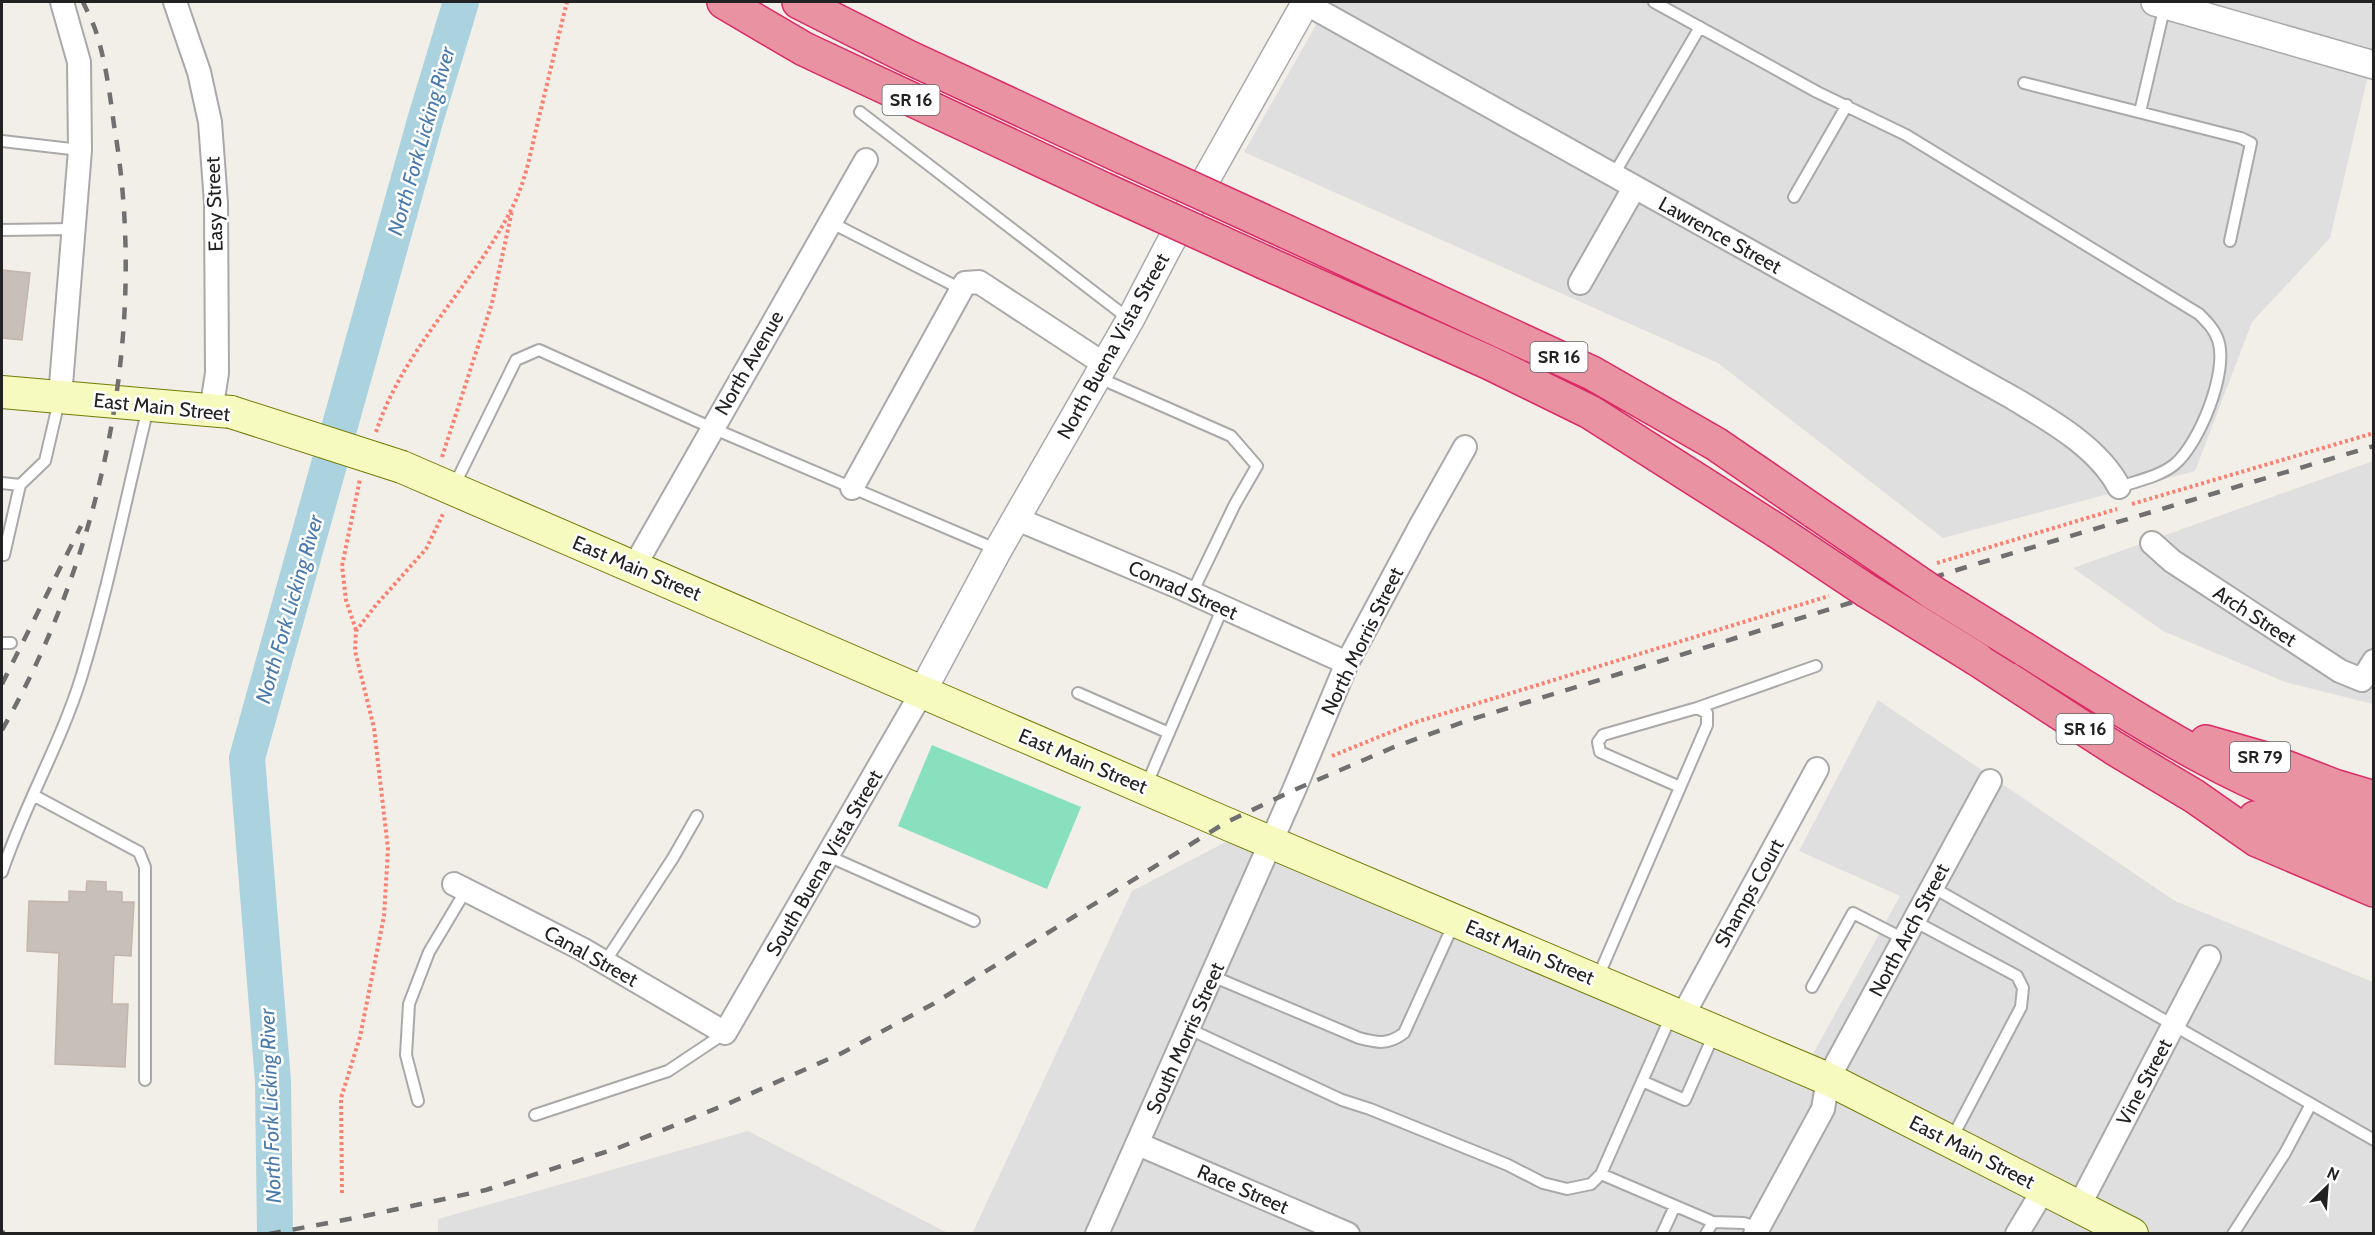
<svg xmlns="http://www.w3.org/2000/svg" width="2375" height="1235" font-family="Cabin,sans-serif">
<style>
.residential{fill:#e0dfdf}
.pitch{fill:#88e0be}
.lines{fill:none;stroke-linecap:round;stroke-linejoin:round}
.river{stroke:#aad3df;stroke-width:36}
.building{fill:#c7bfb8;stroke:#c4b6ab;stroke-width:1.5}
.service-casing{stroke:#a9a9a9;stroke-width:14}
.minor-casing{stroke:#a9a9a9;stroke-width:26}
.tertiary-casing{stroke:#a9a9a9;stroke-width:30}
.secondary-casing{stroke:#707d05;stroke-width:34}
.motorway-casing{stroke:#dc2a67;stroke-width:36}
.path{stroke:#fa8072;stroke-width:4;stroke-dasharray:3 3;stroke-linecap:butt}
.service{stroke:#fff;stroke-width:10}
.minor{stroke:#fff;stroke-width:22}
.tertiary{stroke:#fff;stroke-width:27}
.secondary{stroke:#f7fabf;stroke-width:32}
.motorway{stroke:#e892a2;stroke-width:33}
.rail{stroke:#707070;stroke-width:4.5;stroke-dasharray:12 12;stroke-linecap:butt}
.secondary-bridge-casing{stroke:#707d05;stroke-width:34;stroke-linecap:butt}
.motorway-bridge-casing{stroke:#dc2a67;stroke-width:36;stroke-linecap:butt}
.secondary-bridge{stroke:#f7fabf;stroke-width:32}
.motorway-bridge{stroke:#e892a2;stroke-width:33}
.labels{text-anchor:middle;dominant-baseline:central;stroke-width:5;stroke-linejoin:round;paint-order:stroke}
.shield{fill:#fff;stroke:#646464;stroke-width:1.5}
.shield-label{font-size:18px;font-weight:bold;fill:#222}
.street-label{font-size:20px;fill:#222;stroke:#fff}
.water-label{font-size:21px;font-style:italic;fill:#4a7aab;stroke:#fff}
</style>
<rect width="100%" height="100%" fill="#f2efe9"/>
<path class="residential" d="M1329 2H2373V54L2330 238 2252 322 2195 471 1943 538 1718 363 1244 152Z
M2373 461V704L2285 682 2163 631 2073 568Z
M1878 700 2175 901 2373 982V1233L972 1234 1132 891 1241 834 1802 1074 1900 896 1799 851Z
M748 1131 948 1233H438V1219Z"/>
<path class="pitch" d="M932 745 1081 807 1047 889 898 826Z"/>
<g class="lines">
<path class="river" d="M275 1234 273 1081 247 758 425 121 461 2"/>
</g>
<path class="building" d="M2 270 30 273 22 340 2 338Z
M87 881 106 882V891L122 892V902H134L131 956 114 955 112 1004H128L125 1067 55 1064 59 953 27 951 29 901 69 902V891L86 892Z"/>
<g class="lines">
<g class="service-casing">
<path id="service" d="M1654 2 1817 92 1906 135 2199 314C2207 322 2215 330 2218 340 2229 371 2199 444 2175 464 2161 476 2137 481 2119 487
M2024 83 2241 138 2251 143 2230 241
M860 112 1129 319
M2140 112 2165 5
M2 141 80 150
M1613 176 1700 27
M1794 197 1847 105
M830 222 961 289
M2 230 74 229
M1097 377 1231 436 1257 466 1235 504 1192 593
M2 483 20 485
M453 488 516 360 539 350 712 428 998 550
M2 555H4L20 485 45 461 59 401
M2 643H11
M1078 693 1169 733
M1697 708 1816 666
M1146 786 1223 607
M33 795 139 852 145 867V1080
M828 856 974 921
M2 872C24 806 60 745 81 678 108 590 126 498 148 408
M1932 887 2374 1140
M1914 921 2017 976 2023 988 2021 1007 1951 1140
M605 962 673 858 697 816
M1212 976 1359 1038C1378 1043 1388 1045 1404 1033L1454 923
M1598 977 1707 725V713L1697 708 1603 735 1598 742 1600 752 1680 787
M1812 987 1853 913 1904 939
M1189 1029 1342 1100 1370 1109 1508 1165 1543 1183 1567 1189 1591 1184 1601 1174 1671 1016
M1642 1081 1685 1100 1714 1034
M418 1101 406 1055 409 1004 429 952 466 890
M535 1115 668 1071 725 1033
M1601 1174 1713 1222 1744 1223 1758 1228
M1662 1234 1675 1206
M1706 1234 1713 1222
M2233 1234 2285 1153 2311 1104"/>
</g>
<g class="minor-casing">
<path id="minor" d="M175 2 199 72 210 122 216 203 217 373 211 411
M1305 3 2013 398C2051 421 2098 447 2119 487
M1580 283 1634 188
M60 397 80 150 79 62 62 2
M852 488 965 283 979 282 1104 364
M1017 519 1174 585 1347 663
M2152 543 2172 561 2340 671 2362 680 2374 661
M634 567 866 160
M454 884 582 949 725 1033 922 692
M1682 1017 1817 769
M1138 1144 1348 1234
M2079 1206 2209 957
M1097 1234 1294 790 1347 663 1421 525 1465 447
M1755 1234 1823 1109 1828 1079 1990 781
M2017 1234 2044 1189"/>
</g>
<g class="tertiary-casing">
<path id="tertiary" d="M2155 2 2374 65
M922 692 998 550 1130 320 1168 247 1306 2"/>
</g>
<g class="secondary-casing">
<path id="secondary" d="M2 392 231 412
M402 467 1225 823 1828 1079 2132 1234"/>
</g>
<g class="motorway-casing">
<path id="motorway" d="M724 2 804 49 1103 189
M799 2 908 57 1123 157
M1287 232 1592 373 1716 444 1815 512
M1266 263 1490 363 1590 412 1777 531
M2024 649C2082 685 2140 723 2201 756 2256 786 2314 810 2374 830
M1977 659 2114 748 2194 796 2257 840 2374 890
M2206 742 2262 758 2334 786 2374 798
M2255 818 2374 858"/>
</g>
<path class="path" d="M376 432C404 347 473 286 512 208 526 181 531 150 538 121 548 81 557 41 567 2
M442 457 492 303 512 211
M2132 504 2374 433
M1937 563 2117 509
M356 630 346 600 342 566 360 479
M1332 756 1413 723 1829 596
M342 1193 341 1098 360 1037 384 916 388 849 374 728 355 651 356 631 376 605 426 549 444 512"/>
<use href="#service" class="service"/>
<use href="#minor" class="minor"/>
<use href="#tertiary" class="tertiary"/>
<use href="#secondary" class="secondary"/>
<use href="#motorway" class="motorway"/>
<path class="rail" d="M2 684 81 526
M2 730C104 551 149 329 114 125 110 95 106 64 97 35 94 24 88 13 83 2
M2 1231 4 1234
M269 1234 360 1217 486 1190 618 1148 725 1105 842 1053 933 1004 1225 823 1294 790 1394 747 1469 720 1983 562 2374 446"/>
<g class="secondary-bridge-casing">
<path id="secondary-bridge" d="M231 412 402 467"/>
</g>
<g class="motorway-bridge-casing">
<path id="motorway-bridge" d="M1123 157 1287 232
M1103 189 1266 263
M1815 512 1932 592 2024 649
M1777 531 1867 591 1977 659"/>
</g>
<use href="#secondary-bridge" class="secondary-bridge"/>
<use href="#motorway-bridge" class="motorway-bridge"/>
</g>
<g class="labels">
<g class="shield">
<rect x="882.5" y="85" width="57" height="30" rx="4.5"/>
<rect x="1530.5" y="342" width="57" height="30" rx="4.5"/>
<rect x="2056.5" y="714" width="57" height="30" rx="4.5"/>
<rect x="2230" y="742" width="60" height="30" rx="4.5"/>
</g>
<g class="shield-label">
<text x="911" y="100">SR 16</text>
<text x="1559" y="357">SR 16</text>
<text x="2085" y="729">SR 16</text>
<text x="2260" y="757">SR 79</text>
</g>
<g class="street-label">
<text transform="translate(214 204) rotate(-92)">Easy Street</text>
<text transform="translate(1720 235) rotate(29)">Lawrence Street</text>
<text transform="translate(1113 346) rotate(-61)">North Buena Vista Street</text>
<text transform="translate(749 363) rotate(-60)">North Avenue</text>
<text transform="translate(162 407) rotate(6)">East Main Street</text>
<text transform="translate(637 568) rotate(23)">East Main Street</text>
<text transform="translate(1183 590) rotate(24)">Conrad Street</text>
<text transform="translate(2255 616) rotate(33)">Arch Street</text>
<text transform="translate(1362 641) rotate(-64)">North Morris Street</text>
<text transform="translate(1083 761) rotate(23)">East Main Street</text>
<text transform="translate(824 863) rotate(-60)">South Buena Vista Street</text>
<text transform="translate(1749 893) rotate(-61)">Shamps Court</text>
<text transform="translate(1909 930) rotate(-62)">North Arch Street</text>
<text transform="translate(1530 952) rotate(23)">East Main Street</text>
<text transform="translate(591 956) rotate(29)">Canal Street</text>
<text transform="translate(1185 1038) rotate(-66)">South Morris Street</text>
<text transform="translate(2144 1082) rotate(-62)">Vine Street</text>
<text transform="translate(1972 1152) rotate(27)">East Main Street</text>
<text transform="translate(1243 1189) rotate(23)">Race Street</text>
</g>
<g class="water-label">
<text transform="translate(421 141) rotate(-74)">North Fork Licking River</text>
<text transform="translate(289 609) rotate(-74)">North Fork Licking River</text>
<text transform="translate(270 1106) rotate(-92)">North Fork Licking River</text>
</g>
</g>
<rect width="2375" height="1235" fill="none" stroke="#222222" stroke-width="6"/>
<g transform="translate(2327 1187) rotate(25)" stroke="#ffffff" stroke-width="4.5" paint-order="stroke">
<path d="M0-4.5L10 22L0 15L-10 22Z" fill="#222222"/>
<text y="-9" font-size="16" font-weight="bold" text-anchor="middle" fill="#222222">N</text>
</g>
</svg>
